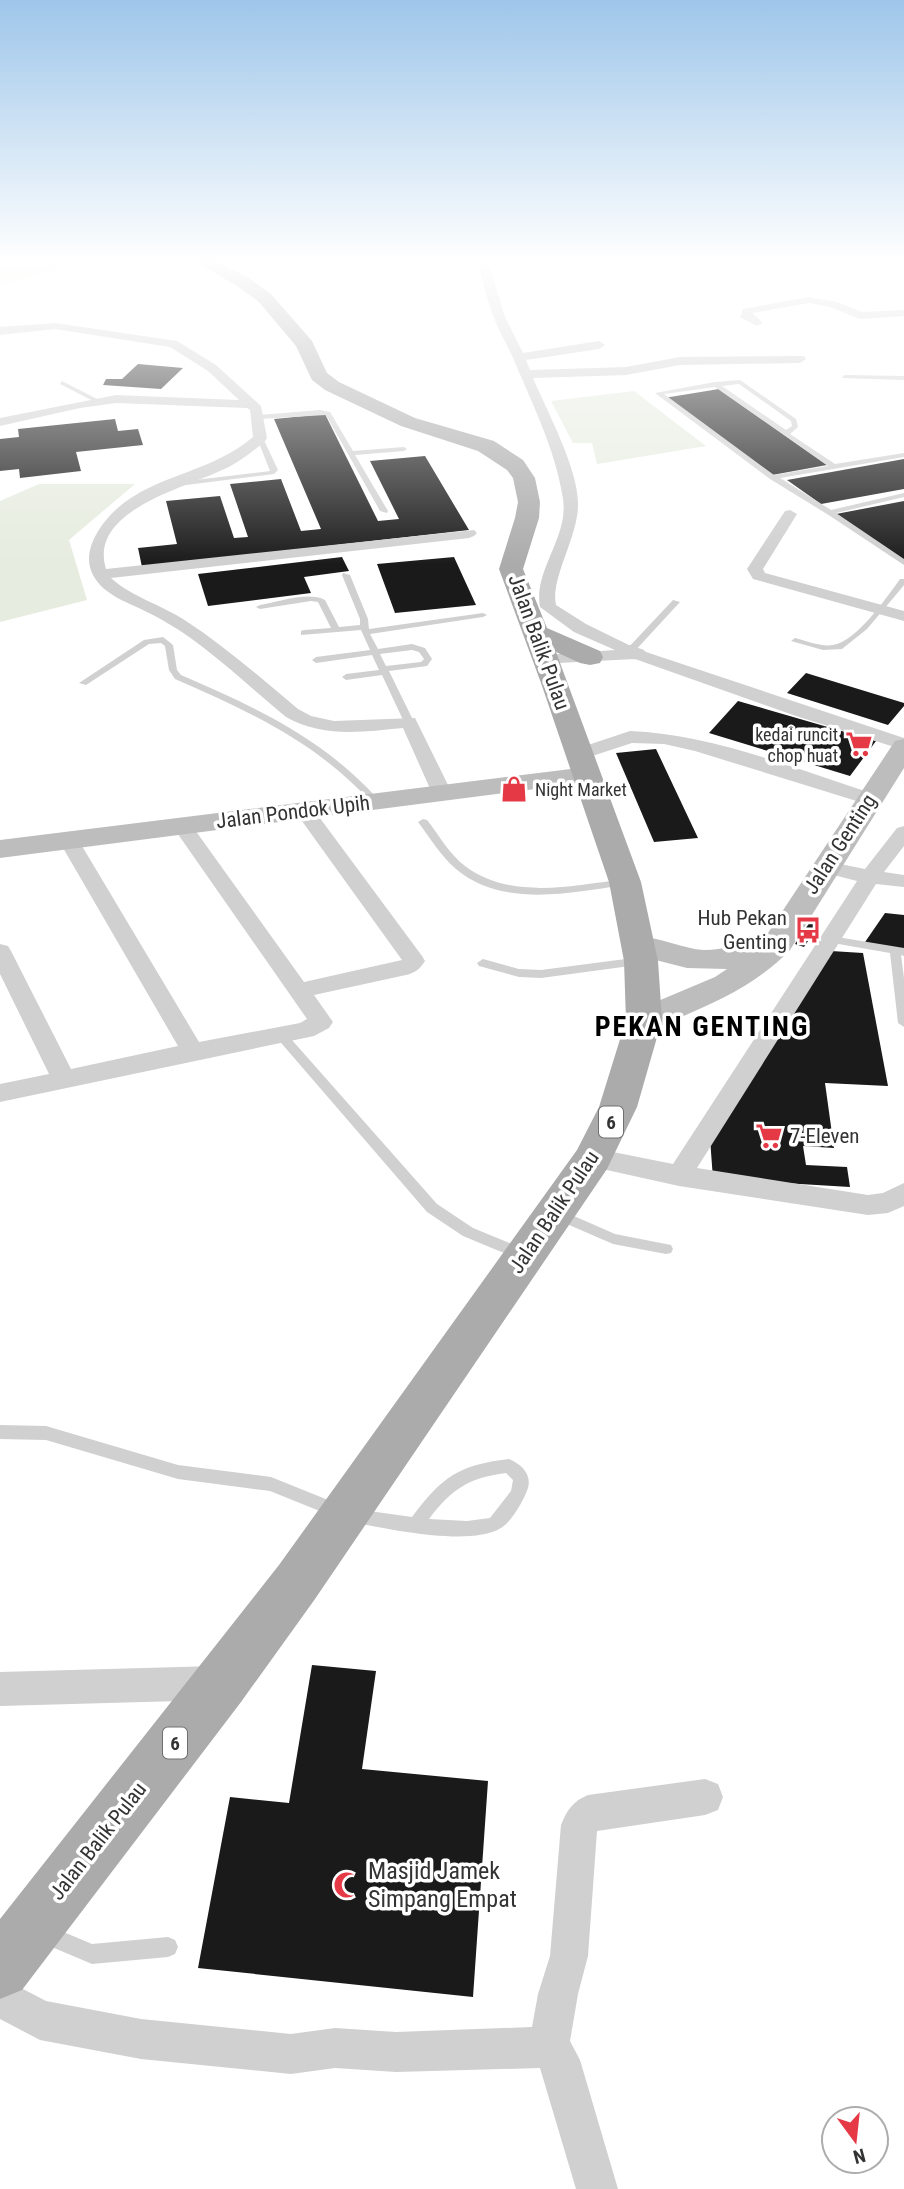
<svg xmlns="http://www.w3.org/2000/svg" width="904" height="2189" font-family="'Roboto Condensed',sans-serif">
<style>
.green{fill:#e6ecdf}
.building{fill:#1a1a1a}
.lines{fill:none;stroke-linecap:round;stroke-linejoin:round}
.service{fill:#d0d0d0;fill-rule:evenodd}
.minor{fill:#d0d0d0;fill-rule:evenodd}
.tertiary{fill:#d0d0d0;fill-rule:evenodd}
.secondary{fill:#bdbdbd;fill-rule:evenodd}
.primary{fill:#ababab;fill-rule:evenodd}
.labels{text-anchor:middle;dominant-baseline:central;stroke-width:7;stroke-linejoin:round;paint-order:stroke}
.far-poi-label{font-size:18px;fill:#333;stroke:#fff;text-anchor:end}
.shield{fill:#fff;stroke:#707070;stroke-width:2}
.shield-label{font-size:19px;font-weight:bold;fill:#333}
.street-label{font-size:21px;fill:#333;stroke:#fff}
.poi-label{font-size:21px;fill:#333;stroke:#fff;text-anchor:end}
.near-poi-label{font-size:24px;fill:#333;stroke:#fff;text-anchor:start}
.district-label{font-size:28px;font-weight:bold;letter-spacing:2px;fill:#000;stroke:#fff}
</style>
<rect width="100%" height="100%" fill="#fff"/>
<path class="green" d="M0 258H96L0 285Z
M634 391 706 446 597 464 592 443H573L551 401Z
M39 484H135L69 540 87 600 0 622V501Z"/>
<path class="building" d="M138 364 183 368 161 389 103 385 106 379H122Z
M719 389 827 465 772 475 664 398Z
M325 414 378 521 399 519 370 461 425 456 469 530 142 567 138 548 177 544 166 501 220 496 234 538 248 537 230 484 281 479 301 531 321 529 274 419Z
M115 419 118 431 138 429 143 445 76 452 81 471 20 478 19 469 0 471V439L19 437 18 429Z
M904 459V489L821 504 787 480Z
M904 501V560L836 514Z
M342 557 349 571 304 577 311 593 208 606 198 574Z
M454 557 476 605 395 613 377 564Z
M806 673 904 703V706L888 725 787 693Z
M738 701 876 741 850 776 709 733Z
M656 749 698 838 654 842 616 753Z
M885 913 904 915V949L863 945Z
M812 919 821 922 804 947 795 944Z
M831 951 863 953 888 1086 825 1083 834 1148 803 1146 806 1165 847 1167 850 1187 713 1179 710 1138Z
M312 1665 376 1671 362 1769 488 1781 473 1997 198 1968 230 1797 289 1803Z"/>
<g class="lines">
<path class="service" d="M844 375 904 376V380L842 378Z
M740 380 796 419 798 427 790 434 835 464 904 453V457L780 478 831 510 904 493V497L836 513 904 559V565L827 514 770 479 655 393 715 382ZM739 384 791 421 792 426 786 430 722 386ZM715 387 828 466 774 475 664 394Z
M62 381 99 400 100 401 95 402 60 384Z
M320 410 330 412 353 451 404 447 407 449 404 451 355 455 388 511 387 513 380 511 326 415 259 419 256 417 259 415Z
M260 436 263 438 278 470 274 474 178 486 174 484 178 482 270 471 257 438Z
M343 573 350 575 368 619 369 629 483 613 487 615 483 617 370 634 378 649 412 644 425 648 432 659 427 666 389 671 414 722 412 724 409 725 404 722 382 675 346 680 342 677 346 674 379 670 372 655 316 663 312 660 316 657 370 650 361 630 301 635V631L304 630 331 628 318 602 311 601 260 609 256 607 260 605C279 602 308 591 325 600L339 627 360 625V619L342 575ZM412 650 419 652 424 659 421 662 386 666 380 654Z
M900 579H904V585L900 590 867 629 842 649 823 650 791 641 795 638C807 641 821 647 833 645 856 642 887 597 900 579Z
M673 600 680 602 633 653H627V649Z
M163 637 173 645 177 670 181 675C257 708 321 737 378 799V803H372C315 741 250 712 175 679L169 670 165 646 161 643 149 644 86 685 79 683 144 640Z
M423 819 427 820C439 835 449 854 465 866 510 900 572 886 624 879L629 882 624 885C570 893 502 908 456 869 441 856 430 838 418 822Z
M831 936 904 948V956L901 955 904 978V1027L898 1023 890 953 827 942 826 940Z
M641 957 645 958 647 961 645 964 541 978 519 977 479 966 477 963 483 959 519 969 541 970Z
M280 1030 284 1031 437 1204 473 1228 526 1250 528 1254 526 1258 521 1259 516 1258 463 1236 427 1212 276 1037 274 1034Z
M558 1209 615 1234 666 1244 671 1245 673 1249 671 1253 666 1254 613 1244 553 1218 551 1214 553 1210Z
M0 1425 46 1426 178 1465 271 1477 343 1506 345 1511 343 1516 337 1518 270 1491 178 1479 46 1440 0 1439Z
M509 1459C521 1464 532 1474 528 1488 524 1500 512 1521 501 1528 469 1547 391 1529 355 1523L349 1521 347 1516 349 1511 355 1509 412 1517C442 1477 458 1465 509 1459ZM506 1473 513 1480 511 1491 490 1518 467 1521 429 1519C452 1489 468 1478 506 1473Z
M47 1925 92 1944 168 1937 175 1940 178 1947 175 1954 168 1957 92 1964 40 1942 37 1935 40 1928Z"/>
<path class="minor" d="M477 258H487L505 317 523 353 599 341 605 345 599 349 526 360 530 370 626 367 680 357 804 356 806 359 800 363 680 365 626 375 533 378C547 411 579 470 578 505 578 537 550 579 556 605L586 624 637 649 904 738V750L796 716 635 659 539 664 536 660 539 656 545 655 615 650 574 632 540 607C533 571 569 537 563 499 556 451 532 403 513 358 507 344 498 330 493 315 486 297 482 277 477 258Z
M809 297 837 302 862 312 904 310V316L860 319 830 307 809 303 752 313 763 323 757 326 740 317 743 309Z
M55 323 177 341 216 365 261 406 267 438 265 441C251 453 237 464 220 471 184 488 88 511 106 569L474 530 477 533 474 536 469 538 111 578C132 597 162 605 186 621 226 647 262 679 298 709L311 716 334 721 415 718 452 793 449 797 442 799 432 793 403 728C362 732 323 738 286 717 242 681 200 638 149 613 130 603 104 596 93 575 79 549 105 517 125 502 165 473 211 472 253 437L250 410 247 408 116 403 80 408 0 426V418L116 395 239 400 208 371 170 347 55 329 0 335V327Z
M790 510 797 514 763 569 765 573 904 611V621L753 579 747 569 785 511Z
M630 731C713 734 798 770 877 795L880 799 877 803H863L695 751 664 744 632 743 580 760 571 754 573 750Z
M304 804 311 806 422 956 425 961C420 969 415 973 406 975L314 995 333 1022 329 1028 314 1036 0 1102V1084L49 1074 0 974V944L8 946 11 951 71 1069 178 1046 59 841 62 837H76L79 841 199 1042 300 1023 307 1019 173 827 176 823H190L304 982 402 960 294 810 297 806Z
M904 826V846L884 872 904 875V887L876 884 697 1168 868 1195 883 1193 904 1183V1206L888 1213 868 1215 679 1186 584 1165 580 1158 584 1151 593 1148 673 1164 857 881 818 871 815 867 818 863 825 861 865 869 897 828Z
M216 1666 228 1671 233 1683 228 1695 216 1700 0 1706V1672Z
M705 1779 718 1784 723 1797 718 1810 705 1815 597 1831 588 1956 578 1994 570 2041 580 2060 618 2189H576L540 2068 396 2072 335 2068 291 2074 141 2059 40 2040 0 2019V1977L46 2001 141 2019 291 2034 335 2028 396 2032 532 2027 538 1994 550 1956 561 1825C567 1810 573 1801 588 1795Z"/>
<path class="tertiary" d="M630 645 644 650 647 654 644 658C635 661 625 659 620 651L623 647Z"/>
<path class="secondary" d="M904 739V768L790 950C751 990 706 1006 656 1028L644 1031 632 1028 627 1020 632 1012 715 977 727 969 687 968 628 953 623 946 628 939C652 932 679 949 704 950 726 950 744 942 764 939L895 741Z
M587 767 597 769 601 775 597 781 0 858V840Z"/>
<path class="primary" d="M189 258H210L249 278 271 294 312 341 327 373 339 382 415 418 494 441 523 460 535 478 540 502 539 518 523 569 547 628 600 651 603 657 600 663 590 665 580 663 556 652 641 882 658 961 662 1020 637 1107 607 1169 315 1599 241 1702 22 1990 0 1999V1919L279 1565 577 1150 599 1107 626 1020 624 961 609 882 541 683 499 569 515 518 518 502 513 478 507 470 478 451 401 426 325 390 312 380 296 346 259 302 237 286Z"/>
</g>
<linearGradient id="sky" x2="0" y2="1"><stop stop-color="#9ec6ea"/><stop offset="0.46" stop-color="#fff"/><stop offset="1" stop-color="#fff" stop-opacity="0"/></linearGradient>
<rect width="904" height="565" fill="url(#sky)"/>
<defs>
<g id="supermarket-bare" transform="scale(2.1)"><path d="M-6-5.5h2.5l.6 2H6L4.5 2H-2.5L-4.4-4H-6ZM-1.5 3.2a1.3 1.3 0 1 0 .1 0ZM3 3.2a1.3 1.3 0 1 0 .1 0Z" fill="#e63946" stroke="#fff" stroke-width="2.5" paint-order="stroke"/></g>
<g id="shop-bare" transform="scale(2.1)"><path d="M-5-2.5h2.3a2.7 3.5 0 0 1 5.4 0H5L5.5 6h-11ZM-1.5-2.5h3a1.5 2.3 0 0 0-3 0Z" fill="#e63946" stroke="#fff" stroke-width="2.5" paint-order="stroke"/></g>
<g id="bus-bare" transform="scale(2.1)"><path d="M-5-6H5V4H4V6H2V4H-2V6H-4V4H-5ZM-3.5-4V0h7V-4ZM-3.5 1.2v1.5H-2V1.2ZM2 1.2v1.5H3.5V1.2Z" fill="#e63946" stroke="#fff" stroke-width="2.5" paint-order="stroke"/></g>
<g id="mosque-bare" transform="scale(2.1)"><path d="M3.5-4.9A6 6 0 1 0 3.5 4.9A5 5 0 1 1 3.5-4.9Z" fill="#e63946" stroke="#fff" stroke-width="2.5" paint-order="stroke"/></g>
</defs>
<g fill-rule="evenodd">
<use href="#supermarket-bare" x="859" y="744"/>
<use href="#shop-bare" x="514" y="789"/>
<use href="#bus-bare" x="808" y="930"/>
<use href="#supermarket-bare" x="769" y="1136"/>
<use href="#mosque-bare" x="347" y="1885"/>
</g>
<g class="labels">
<g class="far-poi-label">
<text x="838" y="734">kedai runcit<tspan x="838" dy="21">chop huat</tspan></text>
<text x="535" y="789" text-anchor="start">Night Market</text>
</g>
<g class="shield">
<rect x="599" y="1106.5" width="24" height="31" rx="5"/>
<rect x="163" y="1727.5" width="24" height="31" rx="5"/>
</g>
<g class="shield-label">
<text x="611" y="1122">6</text>
<text x="175" y="1743">6</text>
</g>
<g class="street-label">
<text transform="translate(539 642) rotate(70)">Jalan Balik Pulau</text>
<text transform="translate(293 812) rotate(-7)">Jalan Pondok Upih</text>
<text transform="translate(840 844) rotate(-57)">Jalan Genting</text>
<text transform="translate(554 1212) rotate(-56)">Jalan Balik Pulau</text>
<text transform="translate(98 1841) rotate(-52)">Jalan Balik Pulau</text>
</g>
<g class="poi-label">
<text x="787" y="918">Hub Pekan<tspan x="787" dy="24">Genting</tspan></text>
<text x="790" y="1136" text-anchor="start">7-Eleven</text>
</g>
<g class="near-poi-label">
<text x="368" y="1871">Masjid Jamek<tspan x="368" dy="28">Simpang Empat</tspan></text>
</g>
<g class="district-label">
<text x="702" y="1026">PEKAN GENTING</text>
</g>
</g>
<g transform="translate(855 2140) rotate(165)"><circle r="33" fill="#ffffff" stroke="#adadad" stroke-width="2"/>
<path d="M0-5L12 26L0 18L-12 26Z" fill="#e63946"/>
<text y="-10" font-size="19" font-weight="bold" text-anchor="middle" fill="#333333">N</text>
</g>
</svg>
